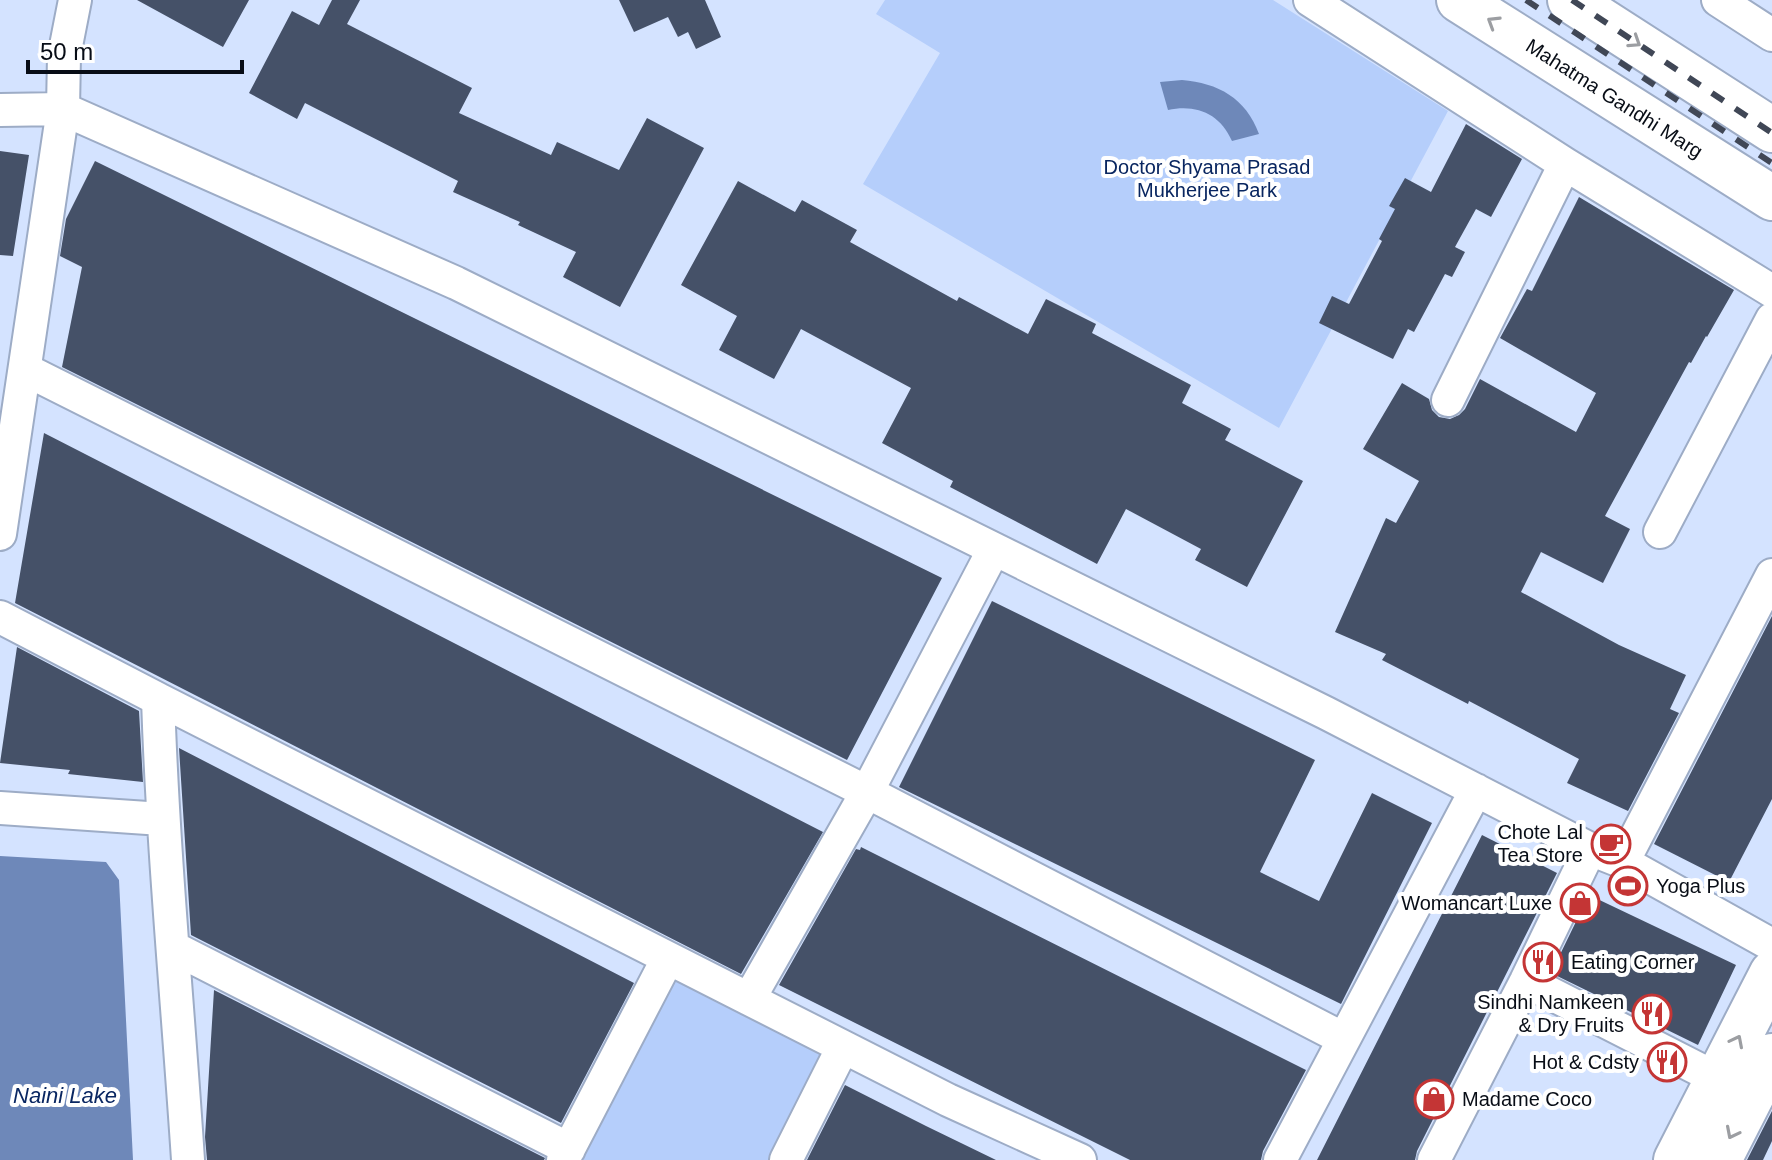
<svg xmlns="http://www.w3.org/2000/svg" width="1772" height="1160" font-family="Arial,sans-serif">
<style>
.green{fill:#b5cefb}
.water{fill:#6e88b9}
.building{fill:#455168}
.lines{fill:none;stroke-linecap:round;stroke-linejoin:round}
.street-casing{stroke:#9dacc6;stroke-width:36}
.secondary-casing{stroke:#9dacc6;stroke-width:48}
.primary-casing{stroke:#9dacc6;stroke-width:48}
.street{stroke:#fff;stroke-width:32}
.secondary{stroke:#fff;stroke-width:44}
.primary{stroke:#fff;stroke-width:44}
.rail{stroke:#404756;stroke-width:6;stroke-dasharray:14 14;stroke-linecap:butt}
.oneway{stroke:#9c9ea2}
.labels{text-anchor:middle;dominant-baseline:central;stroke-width:8;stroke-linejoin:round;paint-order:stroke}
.street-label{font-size:20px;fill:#080d16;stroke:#fff}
.park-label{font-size:20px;fill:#092660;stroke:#fff}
.poi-label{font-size:20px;fill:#080d16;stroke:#fff;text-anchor:end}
.water-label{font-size:22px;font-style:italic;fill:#0a2762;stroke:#fff}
</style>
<rect width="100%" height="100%" fill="#d4e3ff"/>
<path class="green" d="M885 0H1273L1448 111 1279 428 863 184 940 53 876 14Z
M672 973 832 1056 777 1160H574Z"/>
<path class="water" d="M1182 80C1218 83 1246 98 1259 134L1232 141C1220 114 1197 104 1168 110L1160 82Z
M0 856 106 862 119 880 133 1160H0Z"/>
<path class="building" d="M137 0H249L223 47Z
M332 0H360L347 24 472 88 459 113 551 155 557 142 619 170 647 118 704 148 620 307 563 277 576 252 518 225 520 222 453 192 458 181 305 103 297 119 249 93 292 11 319 25Z
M619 0H705L721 37 696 49 688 32 678 37 668 17 634 32Z
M1466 124 1522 159 1491 217 1476 209 1455 247 1465 252 1452 277 1445 274 1414 332 1408 329 1393 359 1319 323 1332 296 1349 304 1382 241 1379 239 1395 209 1389 206 1405 178 1431 192Z
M0 151 29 155 13 256 0 255Z
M95 161 942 578 847 760 62 367 82 267 60 256 66 219Z
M738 181 795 212 802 200 857 230 850 242 957 301 959 297 1028 334 1046 299 1096 324 1092 333 1191 385 1182 403 1231 429 1225 440 1303 481 1247 587 1195 560 1201 549 1126 509 1097 564 950 487 953 481 882 443 911 388 801 329 774 379 719 350 737 316 681 285Z
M1579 197 1734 290 1707 337 1706 336 1691 363 1689 362 1605 516 1630 529 1603 583 1541 552 1521 592 1619 645 1686 675 1670 709 1679 713 1628 811 1567 783 1579 759 1469 701 1468 704 1382 660 1386 654 1335 632 1386 518 1396 523 1419 481 1363 449 1402 383 1429 399 1432 410 1439 417 1450 419 1459 415 1465 409 1480 379 1576 432 1596 393 1500 338 1527 289 1532 291Z
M44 433 823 832 741 974 15 603Z
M992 601 1315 760 1260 872 1319 901 1372 793 1432 823 1341 1004 899 787Z
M1772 616V799L1729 882 1654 844Z
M17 647 139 711 143 782 68 774 70 770 0 763Z
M179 748 634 983 561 1123 191 935Z
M1482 835 1557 873 1417 1151 1415 1160H1317Z
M861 847 1306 1070 1263 1151 1261 1160H1130L779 985 856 849 860 850Z
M1589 895 1736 965 1698 1045 1551 973Z
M214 990 545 1158 544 1160H207L205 1137Z
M845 1085 926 1126 996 1160H807Z
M1772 1111V1141L1763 1160H1747Z"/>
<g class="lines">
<g class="street-casing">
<path id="street" d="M1310 0 1565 164 1772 291
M1718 0 1772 35
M0 110 63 109 456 283 1326 713 1590 849 1623 862 1772 945
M26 370 867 792 994 549
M1448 400 1565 164
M1660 532 1772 319
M0 534 63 109 64 56 75 0
M0 617 158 699C163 853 178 1006 188 1160
M158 699 948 1100 1080 1160
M0 808 162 819
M1623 862 1772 575
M174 948 569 1149
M1526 981 1718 1079
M749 999 867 792 1344 1039
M563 1160 668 958
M786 1160 843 1047
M1280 1160 1476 790
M1434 1160 1526 981 1590 849"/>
</g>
<g class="secondary-casing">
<path id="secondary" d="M1676 1160 1772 973
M1719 1160 1772 1056"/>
</g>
<g class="primary-casing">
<g id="primary">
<path id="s1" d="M1459 0 1772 198"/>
<path d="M1570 0 1772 130"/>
</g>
</g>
<use href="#street" class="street"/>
<use href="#secondary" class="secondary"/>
<use href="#primary" class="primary"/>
<path class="rail" d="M1526 0 1772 163
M1572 0 1772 133"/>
</g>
<defs><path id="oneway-chevron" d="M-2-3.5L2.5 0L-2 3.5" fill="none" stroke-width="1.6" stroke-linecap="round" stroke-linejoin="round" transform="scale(2)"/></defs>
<g class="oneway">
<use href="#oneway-chevron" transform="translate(1493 22) rotate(-148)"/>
<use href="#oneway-chevron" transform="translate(1635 42) rotate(33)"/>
<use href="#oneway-chevron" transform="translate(1737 1041) rotate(-63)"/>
<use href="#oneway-chevron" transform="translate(1732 1133) rotate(117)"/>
</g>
<defs>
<g id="cafe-ring" transform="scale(2)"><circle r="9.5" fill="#fff" stroke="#c43535" stroke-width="1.5"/><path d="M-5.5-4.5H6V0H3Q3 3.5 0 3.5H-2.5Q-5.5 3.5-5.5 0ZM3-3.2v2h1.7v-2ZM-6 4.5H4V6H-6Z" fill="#c43535"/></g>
<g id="stadium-ring" transform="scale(2)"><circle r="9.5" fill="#fff" stroke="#c43535" stroke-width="1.5"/><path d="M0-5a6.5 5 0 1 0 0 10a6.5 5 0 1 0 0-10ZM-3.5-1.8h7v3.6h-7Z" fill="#c43535"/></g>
<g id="shop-ring" transform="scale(2)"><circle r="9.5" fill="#fff" stroke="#c43535" stroke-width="1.5"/><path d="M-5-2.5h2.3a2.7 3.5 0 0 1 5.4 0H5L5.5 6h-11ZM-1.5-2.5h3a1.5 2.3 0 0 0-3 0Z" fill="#c43535"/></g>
<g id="restaurant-ring" transform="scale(2)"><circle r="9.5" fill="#fff" stroke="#c43535" stroke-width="1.5"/><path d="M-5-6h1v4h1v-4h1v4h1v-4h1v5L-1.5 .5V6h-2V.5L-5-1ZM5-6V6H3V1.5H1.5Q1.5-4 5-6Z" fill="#c43535"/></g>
</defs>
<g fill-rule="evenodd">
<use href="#cafe-ring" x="1611" y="844"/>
<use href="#stadium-ring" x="1628" y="886"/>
<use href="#shop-ring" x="1580" y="903"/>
<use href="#restaurant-ring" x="1543" y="962"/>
<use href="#restaurant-ring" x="1652" y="1014"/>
<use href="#restaurant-ring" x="1667" y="1062"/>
<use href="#shop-ring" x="1434" y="1099"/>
</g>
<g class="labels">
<g class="street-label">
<text stroke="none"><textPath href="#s1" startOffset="184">Mahatma Gandhi Marg</textPath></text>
</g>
<g class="park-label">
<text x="1207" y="167">Doctor Shyama Prasad<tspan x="1207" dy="23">Mukherjee Park</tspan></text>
</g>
<g class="poi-label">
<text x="1583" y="832">Chote Lal<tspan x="1583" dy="23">Tea Store</tspan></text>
<text x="1656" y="886" text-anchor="start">Yoga Plus</text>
<text x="1552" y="903">Womancart Luxe</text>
<text x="1571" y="962" text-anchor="start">Eating Corner</text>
<text x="1624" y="1002">Sindhi Namkeen<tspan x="1624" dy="23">&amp; Dry Fruits</tspan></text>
<text x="1639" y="1062">Hot &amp; Cdsty</text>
<text x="1462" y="1099" text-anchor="start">Madame Coco</text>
</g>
<g class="water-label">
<text x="65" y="1095">Naini Lake</text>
</g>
</g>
<path d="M28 60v12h214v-12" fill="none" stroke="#080d16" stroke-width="4"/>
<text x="40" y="60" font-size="24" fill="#080d16" stroke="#ffffff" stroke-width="6" paint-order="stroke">50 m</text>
</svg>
